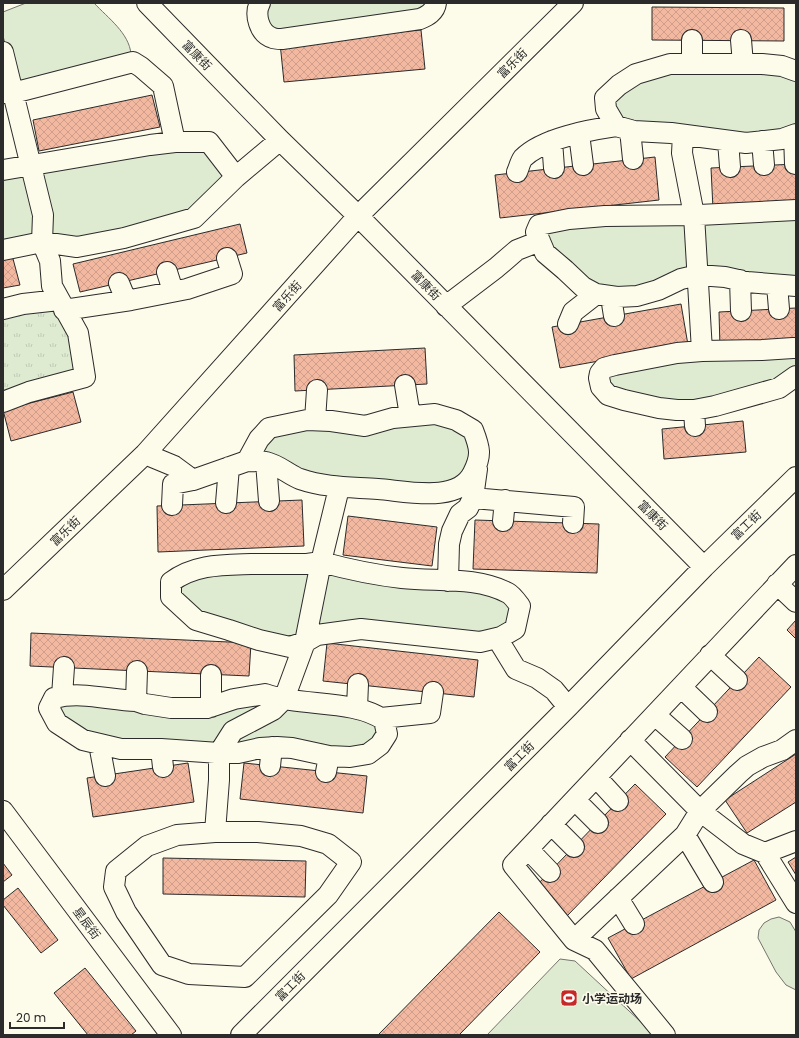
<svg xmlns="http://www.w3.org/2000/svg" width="799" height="1038" font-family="Poppins,'Noto Sans SC',sans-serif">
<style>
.grass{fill:url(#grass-tufts);stroke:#74746e}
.park{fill:#deebd1;stroke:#74746e}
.building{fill:url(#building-cross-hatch);stroke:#2b2b2b}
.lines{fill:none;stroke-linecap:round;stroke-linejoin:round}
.minor-casing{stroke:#2b2b2b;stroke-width:22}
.minor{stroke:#fdfbea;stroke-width:20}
.labels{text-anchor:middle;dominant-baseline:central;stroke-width:3;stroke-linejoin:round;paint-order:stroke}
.street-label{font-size:12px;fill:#2b2b2b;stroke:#fdfbea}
.poi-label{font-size:12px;font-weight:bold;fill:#2b2b2b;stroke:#fdfbea;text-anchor:start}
</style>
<defs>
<pattern id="grass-tufts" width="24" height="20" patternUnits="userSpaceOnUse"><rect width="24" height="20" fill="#deebd1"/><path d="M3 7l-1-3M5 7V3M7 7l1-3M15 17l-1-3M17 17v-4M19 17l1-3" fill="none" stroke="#bfcab4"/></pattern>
<pattern id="building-cross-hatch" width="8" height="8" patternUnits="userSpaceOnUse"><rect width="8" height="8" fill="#f2b8a0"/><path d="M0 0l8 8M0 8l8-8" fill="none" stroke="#d09e8a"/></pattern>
</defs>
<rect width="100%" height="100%" fill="#fdfbea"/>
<path class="grass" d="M57 304 74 336 81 374 3 397V312Z"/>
<path class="park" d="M26 3H94C108 18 129 33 131 54L17 86 3 36V12Z
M263 3H434L427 14 273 36Z
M670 66 796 73V132L780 138 616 125 608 98Z
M207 146 230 176 193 213 124 235 46 240 35 167Z
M29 168 40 240 3 245V173Z
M796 211V284L700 272 696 217Z
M691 218 695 273 656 286 597 292 546 253 541 227Z
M796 350V372L703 406 611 393 607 370Z
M431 417 460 426 477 448 460 484 328 480 255 456 271 433Z
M321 564 456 582 519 606 500 636 318 632Z
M314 566 303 640 197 618 175 584 182 577Z
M270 698 217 752 121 747 58 721 57 699 136 703Z
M285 701 355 710 385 733 367 752 239 751 234 733Z
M779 917 790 922 796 932V990L786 985 776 972 758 938 759 930 764 923 771 919Z
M560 959 575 961 655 1035H487Z"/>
<path class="building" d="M652 7 784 8V41L652 40Z
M421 30 425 69 284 82 280 43Z
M152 95 160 127 39 151 33 120Z
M655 157 659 200 500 218 495 175Z
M796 164V206L713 209 711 168Z
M240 224 247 253 80 292 73 264Z
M12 255 20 285 3 288V257Z
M681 304 688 345 560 368 552 327Z
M796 308V344L720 348 719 312Z
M425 348 427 384 295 391 294 355Z
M73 392 81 422 11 441 3 410Z
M743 421 746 452 664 459 662 429Z
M302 500 304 546 158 552 157 506Z
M348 516 437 527 432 566 343 555Z
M475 520 599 524 597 573 473 569Z
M796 620V639L787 630Z
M31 633 251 643 249 676 30 666Z
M327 643 478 660 474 697 323 681Z
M759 657 791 687 697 787 665 757Z
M796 754V802L747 833 725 800Z
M188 763 194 802 93 817 87 778Z
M244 763 367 776 363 813 240 799Z
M635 784 666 814 566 917 535 887Z
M796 857V875L788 862Z
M163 858 306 861 305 897 163 894Z
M754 860 776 900 631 979 608 938Z
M3 863 12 875 3 882Z
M18 888 58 940 41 953 3 905V900Z
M499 912 540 952 459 1035H378Z
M85 968 136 1031 131 1035H88L54 993Z"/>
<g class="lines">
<g class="minor-casing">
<path id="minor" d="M147 3 280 140 358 216 704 567
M260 3C254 14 259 34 273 38 275 39 279 39 282 39L420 19C427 16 435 12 436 3
M692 40V64
M741 40 743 64
M3 52 43 215 42 242 50 261 52 286 78 333 85 377 29 392 3 402
M796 71 782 66 762 64H670L636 74 619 85 605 98 606 109 616 126 634 131 671 133 746 143 782 139 796 134
M3 93H13L133 62 141 67 163 86 175 142
M630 130 633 159
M579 134 583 165
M683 135 682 153 694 215 702 351
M794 135 795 164
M552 141 554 168
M728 141 730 167
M762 141 764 165
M3 170 150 145 175 142H209L236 177
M517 172C519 168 520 162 523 158 543 138 589 130 616 126
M796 210 699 215 605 216 569 219 539 225 536 232 545 253 565 270 583 287 596 294 617 297 637 296 658 290 681 279 698 275 725 277 747 282 796 286
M3 250 42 242 77 247 124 238 194 218 236 177 280 140
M167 272 173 291
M740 280 741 311
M119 283 126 300
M777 285 779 309
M611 297 614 316
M446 306 496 268 517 250 540 241
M3 309 23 304 59 300
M64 310 131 300 187 289 232 274 227 258
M568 324 573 312 596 294
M796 348H793L762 350 702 351 677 353 615 365 604 368 600 373 599 378 601 387 608 395 624 400 659 408 677 410H694L715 406 779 388 796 376
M405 385 410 416
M694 410 695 426
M315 420 317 390
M145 454 174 466 193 480 247 461 259 439 269 428 307 420 331 421 365 426 393 418 435 414 456 420 473 430C480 448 482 455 473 473 458 504 406 491 378 489 352 487 326 488 300 479 289 475 278 464 265 462 259 461 253 461 247 461
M266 462 269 501
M477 469 473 498 574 507 573 523
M226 503 229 467
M172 505 173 484 193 480
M503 521 505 500
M448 581 449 544 452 531 460 514 468 508 473 498
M777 584 796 602
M3 590 145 454 358 216 573 3
M497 638 516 669 537 678 554 690 568 707
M710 655 737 680
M211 675V707
M681 687 707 712
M265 694C301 707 353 699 384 720L387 734 380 745 368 754 350 757 329 756 292 748 277 747 260 748 238 753H219L161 749H121L83 740 57 723 49 708 54 698C81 691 109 700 136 701L145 704 171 708H207L234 699Z
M62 696 64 667
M136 701 137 671
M357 708 358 684
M655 715 682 739
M381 718 430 713 433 692
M630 740 700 811 743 844 765 853 796 903
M99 744 105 776
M161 749 163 767
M270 766 272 747
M326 772 329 756
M596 777 618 801
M575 800 598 823
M3 811 171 1035
M551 824 574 847
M215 832 219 780V753L233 731 273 710 284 699 305 642 321 562 307 564C289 564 270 564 251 564 223 565 195 564 171 582V597L196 620 229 630 259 640 290 647 305 642 317 635 361 629 480 642 501 637 515 629 520 606C517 602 512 595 508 593 475 576 437 582 402 578 374 575 347 569 321 562L339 488
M215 832H258L301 836 328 844 351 862 328 895 245 977 189 974 162 965 126 912 114 887 116 871 147 846 177 835Z
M685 835 713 882
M528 849 550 872
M765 853 796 841
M618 898 634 924
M574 940 685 835 700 811 738 774 747 766 763 757 782 750 796 740
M241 1035 568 707 704 567 796 477
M665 1035 595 950 574 940 513 865 796 565"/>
</g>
<use href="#minor" class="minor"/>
</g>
<defs>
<g id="stadium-square" transform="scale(0.9)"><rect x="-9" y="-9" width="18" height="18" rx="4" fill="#c62828" stroke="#fdfbea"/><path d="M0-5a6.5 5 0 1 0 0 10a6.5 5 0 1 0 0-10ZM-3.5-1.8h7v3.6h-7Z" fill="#fff"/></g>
</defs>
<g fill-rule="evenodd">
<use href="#stadium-square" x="569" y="998"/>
</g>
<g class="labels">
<g class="street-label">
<text transform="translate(197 55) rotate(46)">富康街</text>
<text transform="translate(512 63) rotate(-45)">富乐街</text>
<text transform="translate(426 285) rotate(46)">富康街</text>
<text transform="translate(287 296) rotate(-48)">富乐街</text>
<text transform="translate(653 515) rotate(45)">富康街</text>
<text transform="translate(746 525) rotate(-44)">富工街</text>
<text transform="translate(65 531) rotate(-44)">富乐街</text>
<text transform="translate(519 756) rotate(-45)">富工街</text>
<text transform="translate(87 923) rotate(53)">星辰街</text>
<text transform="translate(290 986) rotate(-45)">富工街</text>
</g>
<g class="poi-label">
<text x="582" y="998">小学运动场</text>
</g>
</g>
<rect width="799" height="1038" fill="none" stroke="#2b2b2b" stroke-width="8"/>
<path d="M10 1022v6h54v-6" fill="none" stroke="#2b2b2b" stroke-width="2"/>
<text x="16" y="1022" font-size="12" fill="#2b2b2b" stroke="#fdfbea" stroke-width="3" paint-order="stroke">20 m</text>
</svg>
